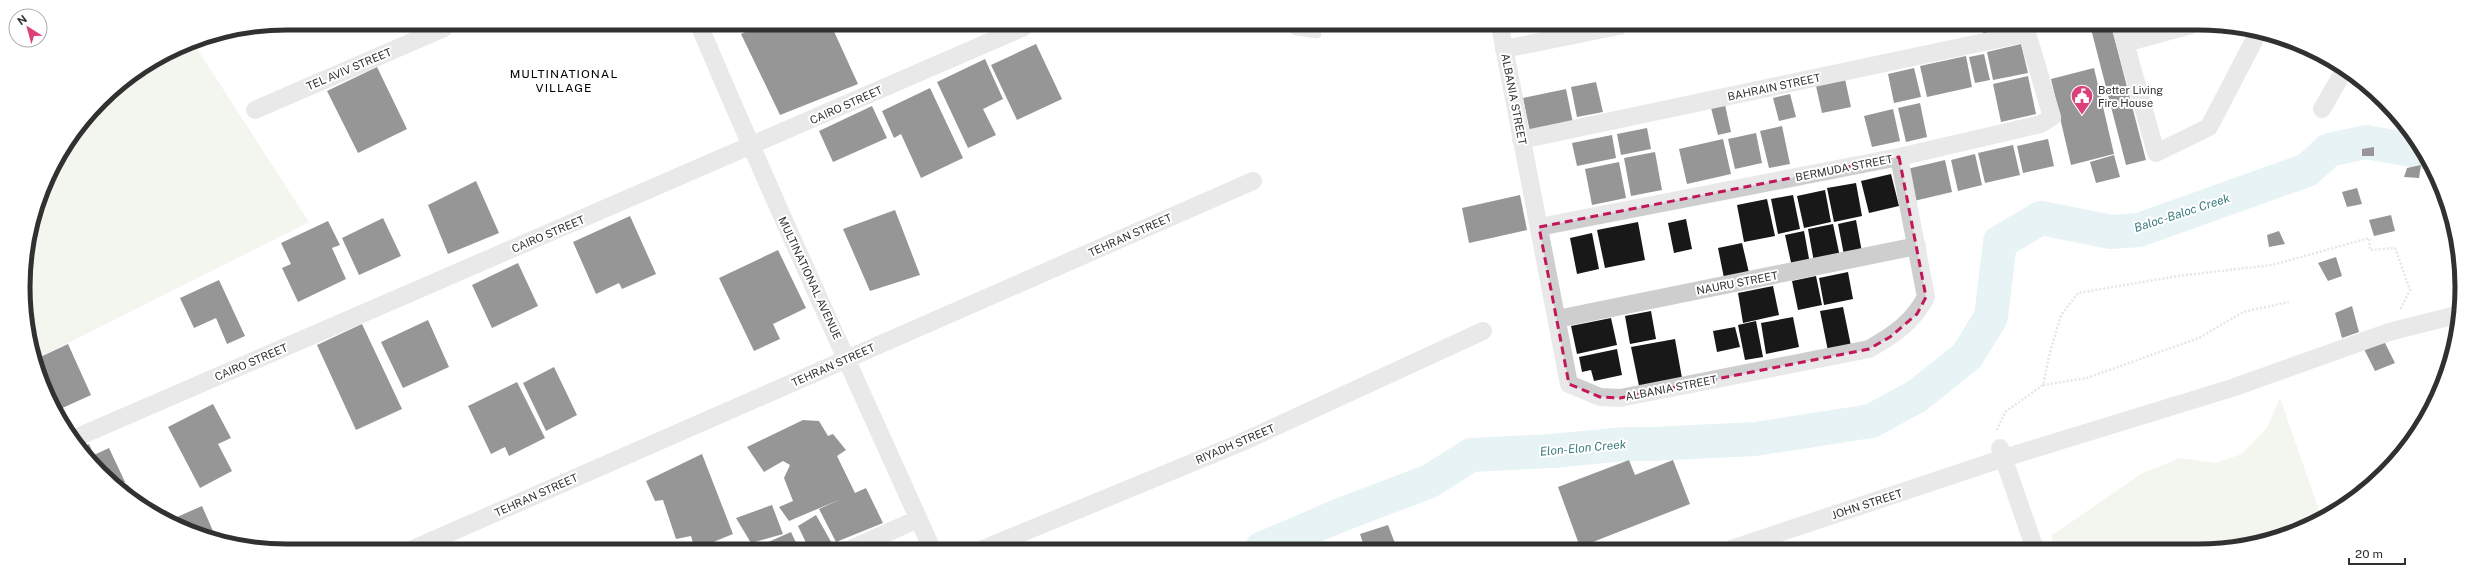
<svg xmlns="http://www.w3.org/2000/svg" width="2485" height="574" font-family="'Public Sans',sans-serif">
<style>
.green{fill:#e5e8db}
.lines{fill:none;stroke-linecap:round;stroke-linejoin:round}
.river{stroke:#c9e5e7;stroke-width:34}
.building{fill:#181818}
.path{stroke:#c8c8c8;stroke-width:2.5;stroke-dasharray:2 2;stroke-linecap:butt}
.lane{stroke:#cecece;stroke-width:9}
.street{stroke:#cecece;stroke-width:18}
.marked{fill:none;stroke:#c2185b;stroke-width:3;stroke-dasharray:8 5;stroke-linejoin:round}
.labels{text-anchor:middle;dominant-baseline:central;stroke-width:4;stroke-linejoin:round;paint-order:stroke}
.street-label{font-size:11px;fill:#313131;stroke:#fff}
.poi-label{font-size:11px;fill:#313131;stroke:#fff;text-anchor:start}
.neighbourhood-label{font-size:12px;letter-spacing:1px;fill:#000;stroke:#fff}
.water-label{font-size:12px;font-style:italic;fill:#3e7d83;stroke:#fff}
.rim{fill:none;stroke:#313131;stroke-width:5}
</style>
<rect width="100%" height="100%" fill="#fff"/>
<path class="green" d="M192 41 309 222 34 360 25 321 24 270 32 218 50 170 78 126 113 89Z
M2280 398 2322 519 2315 524 2232 549H2056L2051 536 2141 474 2180 458 2215 463 2242 454 2267 428Z"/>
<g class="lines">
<path class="river" d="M1261 549 1338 516 1430 481 1471 455 1552 451 1625 444H1653L1755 439 1871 421 1917 396 1967 356 1991 317 2000 242 2041 218 2111 232 2139 230 2307 170 2329 150 2366 142 2423 152"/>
</g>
<path class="building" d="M2090 25H2111L2146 160 2126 165Z
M1982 26H2010L2012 34 1985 41Z
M756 27H832L858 84 780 115 741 34Z
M1036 44 1062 99 1017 120 991 65Z
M2021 44 2028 73 1993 80 1987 52Z
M1984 54 1990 80 1975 83 1969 57Z
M1966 56 1972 87 1927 97 1920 66Z
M985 59 1003 99 983 109 996 135 968 148 937 82Z
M377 67 407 129 358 153 327 91Z
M1914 68 1921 97 1894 103 1888 74Z
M2094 68 2114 154 2071 165 2051 79Z
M2028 76 2036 114 2001 122 1993 84Z
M1845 79 1851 107 1822 113 1816 86Z
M1596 82 1603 112 1577 117 1571 87Z
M930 88 963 158 921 178 901 134 894 138 882 111Z
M1566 89 1573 123 1530 132 1523 98Z
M1790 94 1796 117 1779 121 1773 98Z
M1920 103 1927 137 1906 142 1898 108Z
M1725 105 1731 132 1718 135 1711 108Z
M872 106 887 138 833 162 819 131Z
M1893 109 1900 141 1872 147 1864 116Z
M1782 126 1790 164 1769 168 1760 131Z
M1647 128 1651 149 1621 155 1617 134Z
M1756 133 1762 163 1735 169 1728 139Z
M1612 135 1616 158 1577 166 1572 143Z
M1723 139 1731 174 1687 184 1679 149Z
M2048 139 2054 166 2023 173 2017 146Z
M2013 145 2020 175 1985 183 1978 153Z
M2374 147V156H2362V149Z
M1655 152 1662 190 1631 196 1624 158Z
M1975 154 1982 185 1958 191 1951 160Z
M2114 155 2120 177 2096 183 2090 162Z
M1945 160 1952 192 1914 201 1907 169Z
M1619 162 1626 198 1592 205 1585 169Z
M2421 165 2419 178 2404 177 2407 168Z
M1891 174 1899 206 1869 213 1861 181Z
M476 181 499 233 448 254 428 205Z
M1856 183 1862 216 1834 222 1827 188Z
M2357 188 2362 204 2347 207 2342 192Z
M1825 190 1831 222 1804 228 1797 196Z
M1520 195 1527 230 1469 243 1462 208Z
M1793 195 1800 229 1778 234 1771 199Z
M1767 199 1775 236 1744 242 1737 205Z
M895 210 920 275 870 291 843 229Z
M2391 215 2395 231 2374 236 2369 220Z
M630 216 656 274 622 289 619 283 596 294 573 242Z
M383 218 401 256 359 275 342 238Z
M1686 219 1692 249 1674 253 1668 223Z
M1856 220 1862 252 1844 255 1838 224Z
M328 221 340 245 332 248 346 279 298 302 282 268 291 264 281 243Z
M1638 222 1645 260 1605 268 1597 230Z
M1833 224 1840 257 1814 262 1808 229Z
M1804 231 1810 264 1792 267 1785 235Z
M2279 231 2285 244 2269 247 2267 235Z
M1592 233 1599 269 1577 274 1570 238Z
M1742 243 1750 277 1725 283 1718 248Z
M778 250 806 308 773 324 780 339 754 351 719 278Z
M2336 257 2342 276 2328 281 2318 263Z
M518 263 538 306 492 328 472 285Z
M1848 272 1853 299 1824 305 1819 278Z
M1816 276 1822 305 1798 310 1792 281Z
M219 280 245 336 227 344 216 318 194 328 180 298Z
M1773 286 1779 315 1743 323 1738 293Z
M2352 306 2359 332 2342 338 2335 313Z
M1843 307 1851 346 1828 351 1820 311Z
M1651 311 1656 339 1630 344 1625 316Z
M1793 317 1799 347 1766 354 1761 323Z
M1611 318 1617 345 1577 354 1571 326Z
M428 320 449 367 403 388 381 342Z
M1756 321 1763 357 1745 360 1738 325Z
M362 324 402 409 356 430 317 345Z
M1735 327 1740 347 1717 352 1713 331Z
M1675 339 1682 378 1639 386 1631 347Z
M2384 341 2395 363 2375 371 2363 347Z
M68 344 91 395 58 410 37 372 34 360Z
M1617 349 1622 375 1594 381 1591 370 1582 372 1579 357Z
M554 367 577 415 546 431 523 383Z
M517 382 545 438 509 456 505 447 491 454 468 406Z
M213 404 231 438 218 444 232 471 200 488 168 427Z
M803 420 819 421 828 436 833 434 846 450 837 456 855 493 866 488 883 523 836 542 819 509 841 499 789 521 779 507 793 501 784 478 790 465 783 461 764 472 747 447Z
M89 444 94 455 109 448 125 482 113 486 79 449Z
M702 454 733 534 696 549H682L693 543 691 536 676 539 663 500 655 501 646 481Z
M1629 460 1635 475 1673 460 1690 504 1580 547 1558 487Z
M136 496 141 505 131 498Z
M772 505 783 534 751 543 736 518Z
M202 506 217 540 202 537 168 521Z
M816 515 834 547 809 549 798 526Z
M1388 525 1396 546 1400 542 1403 549H1365L1360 534Z
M791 532 799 549H769L766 543Z"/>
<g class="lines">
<path class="path" d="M2043 385 2087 378 2199 338 2243 312 2289 302
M1997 430 2005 412 2043 385 2049 356 2061 315 2078 293 2178 276 2272 265 2369 238 2370 250 2395 248 2410 290 2400 310"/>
<path class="lane" d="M1290 27 1296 31 1317 34"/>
<path class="street" d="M2120 25 2156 153 2209 127 2259 31
M1500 26 1569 384 1600 397 1620 398 1869 349C1894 335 1913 322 1926 297L1899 157
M700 27C774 203 854 375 932 549
M2125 43 2191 25
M1504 49 1619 26
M2322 109 2345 69
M255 110 444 28
M1521 140 2027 33
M1539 227 1899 157 2041 124 2052 117 2025 26
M1557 319 1917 246
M73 439 1024 27
M2000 448 2035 549
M413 549 1253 181
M851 549 918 519
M983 549 1240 443 1483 331
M1731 549 2004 458 2232 388 2389 332 2460 314"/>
</g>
<path d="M0 0H2485V574H0ZM1899 157 1926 297 1917 314 1890 337 1869 349 1620 398 1600 397 1569 384 1539 227Z" fill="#fff" fill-opacity=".55" fill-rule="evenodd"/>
<path class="marked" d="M1899 157 1926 297 1917 314 1890 337 1869 349 1620 398 1600 397 1569 384 1539 227Z"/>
<defs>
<g id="civic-pin" transform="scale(1.15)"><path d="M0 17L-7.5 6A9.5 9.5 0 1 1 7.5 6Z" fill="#dc407a" stroke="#fff"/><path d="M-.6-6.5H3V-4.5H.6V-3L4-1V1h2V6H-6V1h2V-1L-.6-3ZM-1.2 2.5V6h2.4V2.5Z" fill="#fff"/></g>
</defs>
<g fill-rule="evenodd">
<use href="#civic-pin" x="2082" y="96"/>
</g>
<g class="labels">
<g class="street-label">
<text transform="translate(349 69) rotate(-23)">TEL AVIV STREET</text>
<text transform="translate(1774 87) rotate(-12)">BAHRAIN STREET</text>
<text transform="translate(1514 99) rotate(79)">ALBANIA STREET</text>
<text transform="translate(846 105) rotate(-24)">CAIRO STREET</text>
<text transform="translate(1844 168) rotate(-11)">BERMUDA STREET</text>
<text transform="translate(548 234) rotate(-23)">CAIRO STREET</text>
<text transform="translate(1130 235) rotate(-24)">TEHRAN STREET</text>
<text transform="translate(810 278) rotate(65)">MULTINATIONAL AVENUE</text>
<text transform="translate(1737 283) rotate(-11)">NAURU STREET</text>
<text transform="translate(251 362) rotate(-23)">CAIRO STREET</text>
<text transform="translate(833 365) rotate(-24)">TEHRAN STREET</text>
<text transform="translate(1671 388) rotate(-11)">ALBANIA STREET</text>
<text transform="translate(1235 444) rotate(-23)">RIYADH STREET</text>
<text transform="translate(536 495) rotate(-24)">TEHRAN STREET</text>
<text transform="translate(1867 504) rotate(-18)">JOHN STREET</text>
</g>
<g class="poi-label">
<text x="2098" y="90">Better Living<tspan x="2098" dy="13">Fire House</tspan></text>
</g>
<g class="neighbourhood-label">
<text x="564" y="74">MULTINATIONAL<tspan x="564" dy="14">VILLAGE</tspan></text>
</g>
<g class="water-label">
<text transform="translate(2182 213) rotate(-18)">Baloc-Baloc Creek</text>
<text transform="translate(1583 448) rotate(-5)">Elon-Elon Creek</text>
</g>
</g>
<path d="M0 0H2485V574H0ZM287 30H2198A257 257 0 0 1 2455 287V287A257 257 0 0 1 2198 544H287A257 257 0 0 1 30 287V287A257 257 0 0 1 287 30Z" fill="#fff" fill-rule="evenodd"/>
<path class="rim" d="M287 30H2198A257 257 0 0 1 2455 287V287A257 257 0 0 1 2198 544H287A257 257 0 0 1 30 287V287A257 257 0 0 1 287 30Z"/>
<g transform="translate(28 28) rotate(323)"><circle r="19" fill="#ffffff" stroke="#adadad"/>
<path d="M0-3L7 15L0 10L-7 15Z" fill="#dc407a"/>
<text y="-6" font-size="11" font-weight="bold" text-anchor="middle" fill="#313131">N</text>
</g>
<path d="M2349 558v6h56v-6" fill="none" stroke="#313131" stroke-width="2"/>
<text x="2355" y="558" font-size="12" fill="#313131" stroke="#ffffff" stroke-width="3" paint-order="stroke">20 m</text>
</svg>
